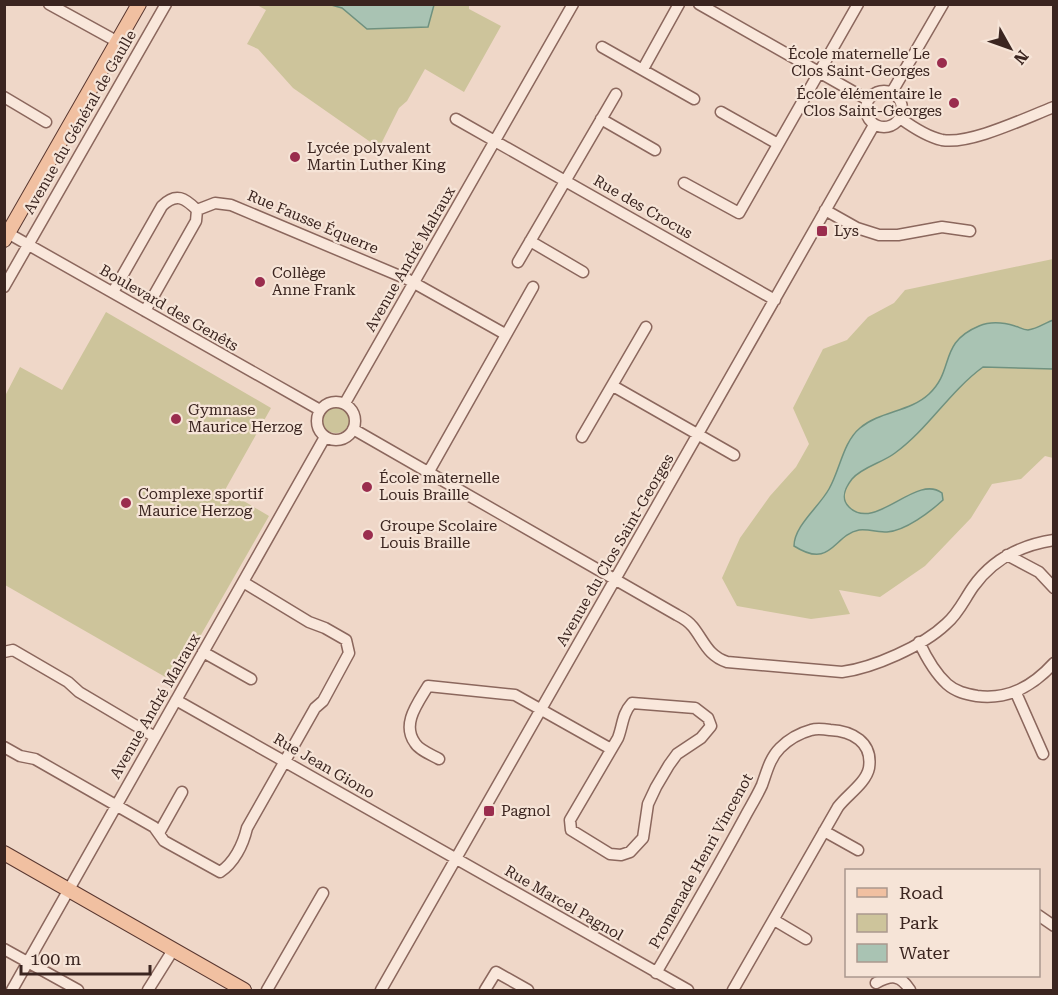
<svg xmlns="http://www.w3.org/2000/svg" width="1058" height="995" font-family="'Roboto Serif',serif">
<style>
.green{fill:#cdc49b}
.water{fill:#a9c3b3;stroke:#6f917f;stroke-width:1.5}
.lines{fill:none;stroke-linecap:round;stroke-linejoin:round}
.minor-casing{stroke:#8b675d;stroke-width:13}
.major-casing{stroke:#593730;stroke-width:16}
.minor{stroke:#f9e7db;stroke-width:10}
.major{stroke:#f1c0a1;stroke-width:14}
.poi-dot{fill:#9a2d4e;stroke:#f6e4d7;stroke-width:2}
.labels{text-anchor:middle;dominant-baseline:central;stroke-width:4.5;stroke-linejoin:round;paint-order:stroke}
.poi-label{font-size:15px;fill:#3b2520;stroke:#f6e4d7;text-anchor:start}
.street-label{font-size:15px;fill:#3b2520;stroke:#f6e4d7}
</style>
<rect width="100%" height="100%" fill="#efd7c8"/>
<path class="green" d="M257 5H469V9L501 26 464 92 425 69 407 101 399 108 379 148 293 88 258 49 247 44 266 10Z
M1053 259V458L1045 456 1021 479 992 484 971 518 925 566 880 597 839 590 850 614 811 619 737 606 722 578 740 538 770 496 796 467 809 444 793 408 823 349 847 340 868 317 894 303 905 290Z
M106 312 271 408 225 490 269 516 174 682 5 585V396L20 367 62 390Z
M322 419a14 14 0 1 1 28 0a14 14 0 1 1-28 0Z"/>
<path class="water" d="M331 5V4L434 5 428 27 367 29 342 8Z
M1053 320V369L983 367C949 392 928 429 895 453 882 463 862 467 852 479 845 488 840 498 849 507 875 533 916 473 942 493L943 500C930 512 905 531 887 532 878 532 868 529 859 530 833 535 832 570 794 546 794 526 819 507 829 489 840 470 843 442 860 428 880 411 910 412 929 394 955 370 938 343 979 326 991 321 1002 322 1015 326 1019 327 1023 330 1028 330 1037 329 1045 323 1053 320Z"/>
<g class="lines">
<g class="minor-casing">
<path id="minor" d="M49 4 118 42
M699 4 868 100
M602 47 694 99
M643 69 679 4
M866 109a18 18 0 1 1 36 0a18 18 0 1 1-36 0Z
M892 92 943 4
M4 97 46 122
M721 112 778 144
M900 118C911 126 928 137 942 140 970 145 1025 118 1054 107
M456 119 775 300
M601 119 655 150
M684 183 739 213 858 4
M197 210 215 203 231 205 407 279 505 334
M825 210 857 228 879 235H898L942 227 970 231
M4 231 320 410
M530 241 583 272
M518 262 616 94
M4 287 166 4
M113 292 162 206C176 192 185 198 197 210
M145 311 196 221 197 210
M613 386 734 455
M317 421a19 19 0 1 1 38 0a19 19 0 1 1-38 0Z
M345 403 573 4
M353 429 677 615C683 618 689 622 693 627 704 641 708 656 727 662L842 672C873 668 923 646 946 624 958 614 964 600 973 587 992 560 1021 545 1054 540
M582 437 646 327
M428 473 533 287
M1007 555 1039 572 1054 588
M919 642C926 657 935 673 947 684 956 692 966 694 977 696 1009 700 1033 686 1054 663
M4 652 13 650 68 682 79 692 155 737
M203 652 251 679
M1016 693 1043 754
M176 700 688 990
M632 703 695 708 708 718 711 726 701 738 677 754 669 765 656 787 648 804 643 838 630 852 621 855 610 854 571 830 570 820 618 738C623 725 622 714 632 703Z
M4 747 20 756 35 759 154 827 164 841 220 872C234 863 243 845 247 828L315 708 323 701 349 653 346 640 325 628 309 622 243 582
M439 759C432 755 419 750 415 743 401 724 418 703 428 686L515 695 611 749
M824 831 858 850
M159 833 182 792
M1038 915 1054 926
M774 920 806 939
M4 949 78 990
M656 973C687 920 718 867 747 813 752 804 758 794 762 785 767 771 770 758 780 748 788 740 800 733 811 730 817 728 824 729 830 730 852 731 873 742 869 768 866 783 847 795 838 807L733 990
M876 983C891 975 900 974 910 990
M12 990 325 437
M148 990 173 950
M267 990 323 893
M381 990 874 125
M485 990 496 972 528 990"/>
</g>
<g class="major-casing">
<path id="major" d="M4 240 139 4
M4 853 244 990"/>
</g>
<use href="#minor" class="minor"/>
<use href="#major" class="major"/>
</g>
<g class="poi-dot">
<circle cx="942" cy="63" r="6"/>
<circle cx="954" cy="103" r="6"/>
<circle cx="295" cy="157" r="6"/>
<rect x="816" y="225" width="12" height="12" rx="3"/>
<circle cx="260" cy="282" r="6"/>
<circle cx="176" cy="419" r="6"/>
<circle cx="367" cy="487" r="6"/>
<circle cx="126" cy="503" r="6"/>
<circle cx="368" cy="535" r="6"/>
<rect x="483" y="805" width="12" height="12" rx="3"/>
</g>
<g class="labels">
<g class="poi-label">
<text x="930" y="54" text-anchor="end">École maternelle Le<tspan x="930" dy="17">Clos Saint-Georges</tspan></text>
<text x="942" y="94" text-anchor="end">École élémentaire le<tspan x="942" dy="17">Clos Saint-Georges</tspan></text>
<text x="307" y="148">Lycée polyvalent<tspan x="307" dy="17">Martin Luther King</tspan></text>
<text x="834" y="231">Lys</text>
<text x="272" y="273">Collège<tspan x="272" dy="17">Anne Frank</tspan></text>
<text x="188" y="410">Gymnase<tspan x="188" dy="17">Maurice Herzog</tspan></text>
<text x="379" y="478">École maternelle<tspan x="379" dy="17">Louis Braille</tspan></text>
<text x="138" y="494">Complexe sportif<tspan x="138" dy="17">Maurice Herzog</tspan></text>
<text x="380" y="526">Groupe Scolaire<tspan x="380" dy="17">Louis Braille</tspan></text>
<text x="501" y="811">Pagnol</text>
</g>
<g class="street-label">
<text transform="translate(80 122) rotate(-60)">Avenue du Général de Gaulle</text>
<text transform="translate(643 207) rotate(30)">Rue des Crocus</text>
<text transform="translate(313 222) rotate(23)">Rue Fausse Équerre</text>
<text transform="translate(410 259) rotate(-60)">Avenue André Malraux</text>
<text transform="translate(169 308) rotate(30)">Boulevard des Genêts</text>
<text transform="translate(615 550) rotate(-60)">Avenue du Clos Saint-Georges</text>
<text transform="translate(155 706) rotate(-60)">Avenue André Malraux</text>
<text transform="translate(324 766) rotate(30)">Rue Jean Giono</text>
<text transform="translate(701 861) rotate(-61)">Promenade Henri Vincenot</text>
<text transform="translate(564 903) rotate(30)">Rue Marcel Pagnol</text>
</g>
</g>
<rect width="1058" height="995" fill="none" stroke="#3b2520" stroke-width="12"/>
<rect x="845" y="869" width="195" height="108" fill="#f6e4d7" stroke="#ab988e" stroke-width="1.5"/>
<rect x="857" y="888" width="30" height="9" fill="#f1c0a1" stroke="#ab988e" stroke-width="1.5"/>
<text x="899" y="899" font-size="18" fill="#3b2520">Road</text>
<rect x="857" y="914" width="30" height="18" fill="#cdc49b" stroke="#ab988e" stroke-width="1.5"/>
<text x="899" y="929" font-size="18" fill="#3b2520">Park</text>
<rect x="857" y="944" width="30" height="18" fill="#a9c3b3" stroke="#ab988e" stroke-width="1.5"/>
<text x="899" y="959" font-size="18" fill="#3b2520">Water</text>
<g transform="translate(1010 48) rotate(130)" stroke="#f6e4d7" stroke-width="4.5" paint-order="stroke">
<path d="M0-4.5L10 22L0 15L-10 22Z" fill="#3b2520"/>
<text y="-9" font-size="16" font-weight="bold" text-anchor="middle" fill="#3b2520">N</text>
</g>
<path d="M21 965v9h129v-9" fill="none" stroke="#3b2520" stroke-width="3"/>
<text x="30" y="965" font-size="18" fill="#3b2520" stroke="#f6e4d7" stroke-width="4.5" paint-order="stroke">100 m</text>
</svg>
